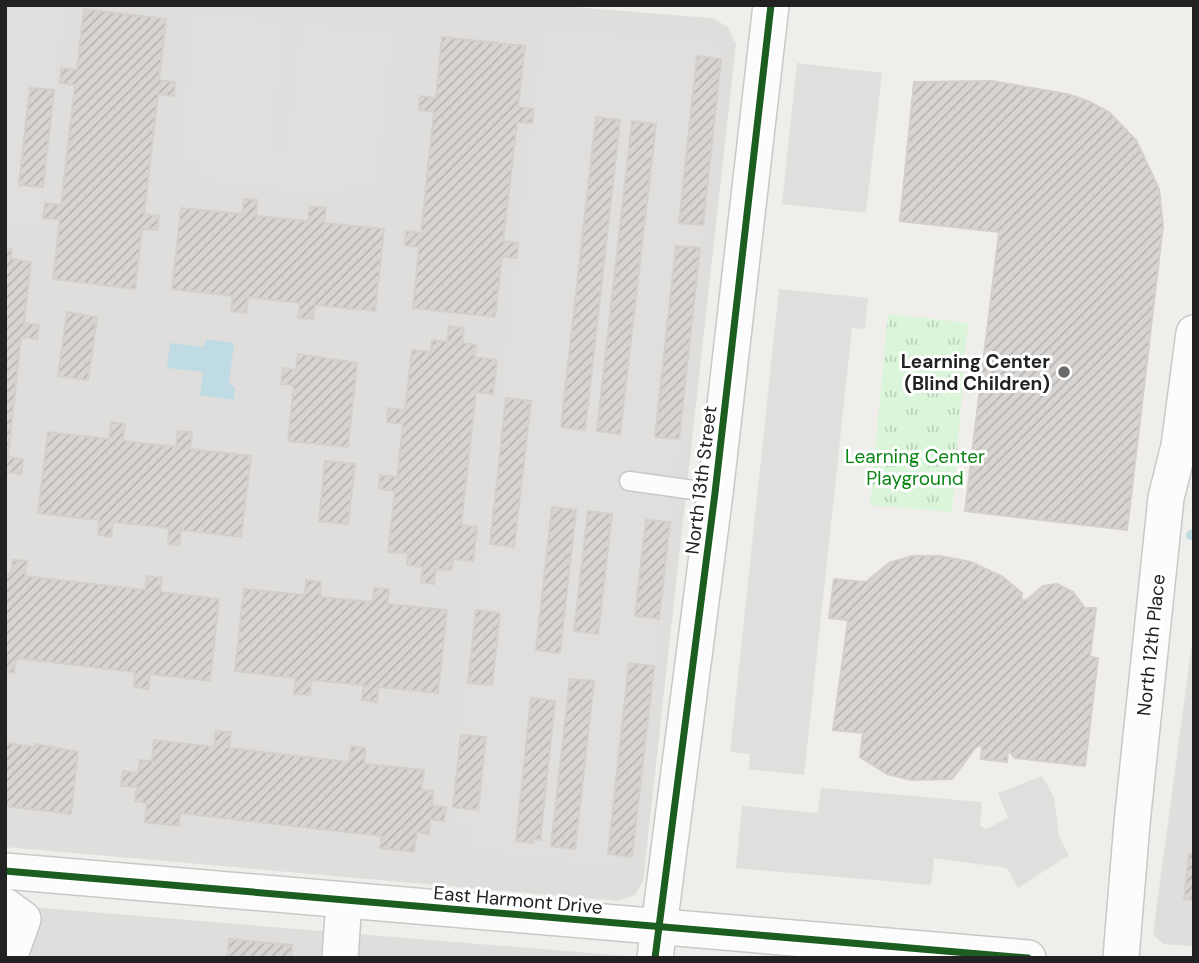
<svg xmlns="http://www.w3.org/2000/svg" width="1199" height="963" font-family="'DM Sans',sans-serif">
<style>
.residential{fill:#dfdedc}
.park{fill:url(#park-tufts)}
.parking{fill:#e0dfde}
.water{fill:#bfdbe3}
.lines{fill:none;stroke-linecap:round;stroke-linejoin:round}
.stream{stroke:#bfdbe3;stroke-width:10}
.building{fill:url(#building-hatch);stroke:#d3d0cc;stroke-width:2}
.service-casing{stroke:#c9c8c7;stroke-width:21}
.minor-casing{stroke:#c9c8c7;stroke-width:38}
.service{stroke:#fdfcfc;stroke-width:18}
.minor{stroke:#fdfcfc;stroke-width:35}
.cycleway-casing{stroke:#fff;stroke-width:11}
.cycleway{stroke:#1b5e20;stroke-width:7}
.poi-dot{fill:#6a6968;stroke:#fff;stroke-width:2.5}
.labels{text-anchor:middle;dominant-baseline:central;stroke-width:6;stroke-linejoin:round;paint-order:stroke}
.poi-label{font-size:19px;font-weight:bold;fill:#222;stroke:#fff;text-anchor:end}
.park-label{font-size:19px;fill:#0c8416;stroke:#fff}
.street-label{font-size:19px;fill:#222;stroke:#fff}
</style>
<defs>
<pattern id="park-tufts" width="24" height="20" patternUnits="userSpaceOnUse" patternTransform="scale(1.75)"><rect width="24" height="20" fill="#daf5da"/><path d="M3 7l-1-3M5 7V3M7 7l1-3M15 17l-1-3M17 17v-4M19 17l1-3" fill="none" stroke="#bbd2bb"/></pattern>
<pattern id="building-hatch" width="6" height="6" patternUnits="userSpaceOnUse" patternTransform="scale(1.75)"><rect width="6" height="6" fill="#d7d4d2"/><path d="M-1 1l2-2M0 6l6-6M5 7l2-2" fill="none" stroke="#b8b6b4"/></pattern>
</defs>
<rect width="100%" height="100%" fill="#f0eeeb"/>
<path class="residential" d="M5 5H548L712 18 728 27 736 44 643 882 635 895 618 901 5 847Z
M1194 628V946L1163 944 1153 934Z
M5 905 650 958H5Z"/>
<path class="park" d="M888 314 968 323 952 512 870 505Z"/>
<path class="parking" d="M5 5 64 10 38 227 5 223Z
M196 13 284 23 269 153 287 155 303 25 392 35 375 185 344 182 342 195 200 179 202 165 179 162Z
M544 30 723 44 630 868 473 849 476 829 451 827Z
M797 63 882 73 866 213 782 204Z
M779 289 868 298 865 329 852 328 804 775 749 769 750 754 730 752Z
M1042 776 1054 797 1059 837 1069 855 1018 888 1007 868 934 858 931 885 736 868 742 806 818 813 821 788 982 802 980 825 986 829 1008 818 998 793Z"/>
<path class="water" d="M207 339 234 343 229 384 235 387 234 400 200 395 203 372 167 368 170 343 203 347Z"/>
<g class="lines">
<path class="stream" d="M1191 535 1194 534"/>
</g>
<path class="building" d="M84 9 166 19 159 80 175 82 174 96 158 94 144 214 159 216 157 230 142 229 135 289 53 279 60 219 43 218 45 203 61 205 75 85 60 83 61 68 77 70Z
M442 37 525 46 518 107 534 109 532 123 517 122 503 241 518 243 517 258 502 257 495 317 413 308 419 247 405 245 406 231 421 233 434 112 419 110 420 96 436 98Z
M697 56 721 59 703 225 679 223Z
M992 81 1067 94 1088 101 1109 112 1136 140 1159 189 1163 226 1127 530 965 511 999 232 900 221 914 82Z
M30 88 54 90 43 187 19 185Z
M596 117 620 120 585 430 561 427Z
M632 121 656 124 620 434 597 431Z
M244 199 257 200 256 216 308 221 310 206 326 208 324 223 384 229 375 311 315 305 313 319 298 318 300 303 248 297 246 313 231 311 233 296 172 289 181 208 242 214Z
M676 246 700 248 679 439 655 437Z
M5 248 12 249 11 259 31 262 24 323 39 325 37 339 21 337 8 457 23 459 21 474 7 472 5 484Z
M67 312 97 317 88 380 58 376Z
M449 326 464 328 462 343 476 345 474 357 497 360 493 394 476 392 461 525 477 527 473 561 453 559 451 570 436 569 434 584 421 582 423 567 407 565 408 553 388 552 395 491 379 489 380 475 397 477 403 424 387 422 388 408 405 410 412 350 431 352 432 340 447 342Z
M298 354 357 363 348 447 288 441 294 385 281 384 283 368 296 370Z
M506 398 531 401 514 547 490 544Z
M111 422 125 424 123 441 176 447 178 431 192 432 190 449 251 456 241 537 181 530 179 545 168 544 169 528 113 522 111 537 98 535 99 520 38 513 48 432 109 439Z
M325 461 355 464 348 524 319 521Z
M552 507 576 510 560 653 536 650Z
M588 511 612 514 598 634 574 631Z
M646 520 670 522 659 619 635 616Z
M912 556H940L971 562 1003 577 1022 593 1021 601 1028 599 1043 586 1057 584 1073 592 1085 608H1096L1090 657 1098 658 1085 766 1015 758 1008 750 1007 762 981 759 982 745 976 747 952 779 912 780 887 774 860 757 863 733 833 730 848 620 829 618 834 579 866 582 889 563Z
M13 560 27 561 25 576 145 590 147 576 162 578 160 592 219 599 210 681 150 674 148 689 134 687 135 672 16 658 14 673 5 672V574H11Z
M306 580 321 582 320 597 373 602 374 588 389 589 387 604 447 610 438 693 378 687 377 702 362 700 364 685 311 680 310 695 294 694 296 678 235 671 244 589 305 595Z
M476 610 500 613 492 685 468 683Z
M629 663 654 666 632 857 608 854Z
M570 679 594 681 575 849 551 846Z
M531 698 555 701 540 840 534 839 533 843 516 841Z
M216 731 231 732 229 748 349 762 351 746 365 748 364 764 424 770 421 790 433 791 432 806 446 807 444 821 430 819 429 834 417 832 414 852 380 848 382 836 180 813 179 826 145 822 147 803 135 801 137 787 121 786 123 771 138 773 140 760 152 761 154 740 214 747Z
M461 735 486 737 478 810 453 807Z
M6 743 35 747 36 744 78 752 71 814 5 806Z
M1189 854 1194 855V900L1184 899Z
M229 939 292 945 291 958H227Z"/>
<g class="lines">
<g class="service-casing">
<path id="service" d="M629 481 715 493"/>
</g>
<g class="minor-casing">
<path id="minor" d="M5 871 1028 958
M5 906 23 919 9 958
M340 958 344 901
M655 958 715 493 771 5
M1121 958 1132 823 1166 498 1179 446 1194 333"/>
</g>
<use href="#service" class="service"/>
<use href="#minor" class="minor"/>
<g class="cycleway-casing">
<path id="cycleway" d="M5 871 1028 958
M655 958 715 493 771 5"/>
</g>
<use href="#cycleway" class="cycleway"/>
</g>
<circle class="poi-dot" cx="1064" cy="372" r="7"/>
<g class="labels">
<g class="poi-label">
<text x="1050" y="361">Learning Center<tspan x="1050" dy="22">(Blind Children)</tspan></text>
</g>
<g class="park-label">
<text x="915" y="456">Learning Center<tspan x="915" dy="22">Playground</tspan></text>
</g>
<g class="street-label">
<text transform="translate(701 480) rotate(-83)">North 13th Street</text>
<text transform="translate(1151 645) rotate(-84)">North 12th Place</text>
<text transform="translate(518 900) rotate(5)">East Harmont Drive</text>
</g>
</g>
<rect width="1199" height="963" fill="none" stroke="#222222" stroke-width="14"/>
</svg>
